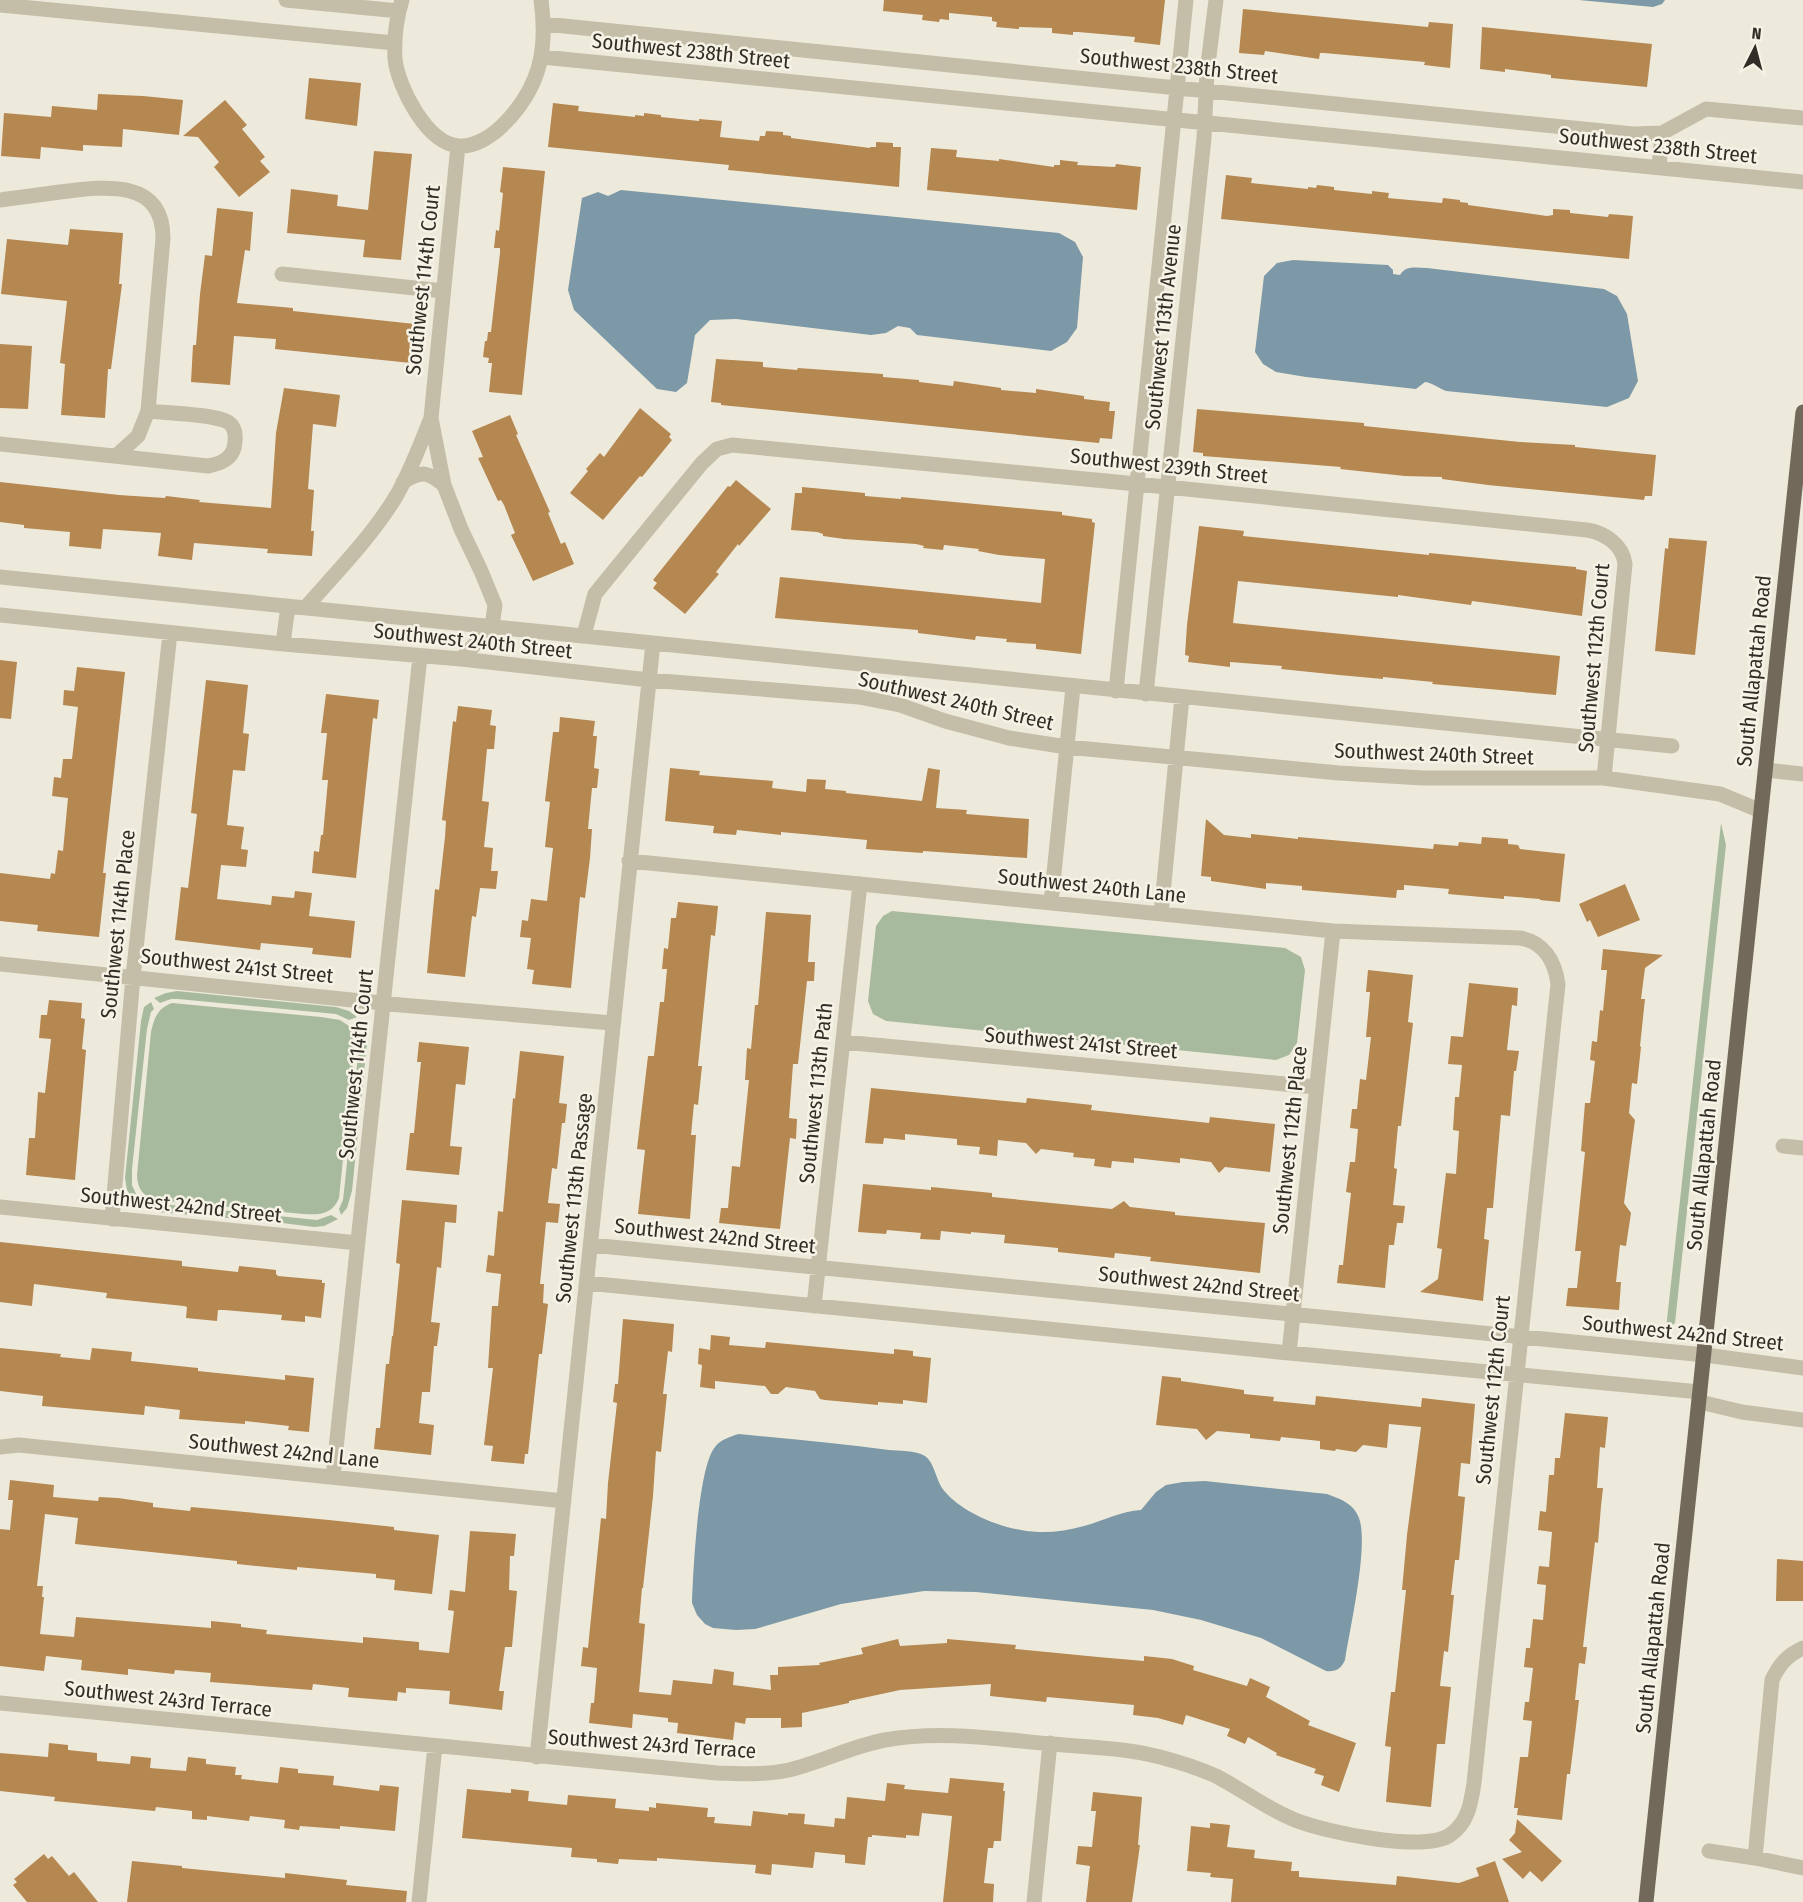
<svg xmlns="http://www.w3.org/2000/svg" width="1803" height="1902" font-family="'Fira Sans Condensed',sans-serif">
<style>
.green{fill:#a8ba9d}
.water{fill:#7d99a7}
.building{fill:#b58751}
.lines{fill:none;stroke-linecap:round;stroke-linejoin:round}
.minor{stroke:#c4bda8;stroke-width:15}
.major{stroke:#72695a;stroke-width:15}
.labels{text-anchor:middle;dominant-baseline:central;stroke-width:5;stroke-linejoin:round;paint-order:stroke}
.street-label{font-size:21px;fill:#322e27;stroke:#f6f3e6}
</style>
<rect width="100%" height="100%" fill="#eeeadb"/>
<path class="green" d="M1721 823 1726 845 1675 1323 1666 1329Z
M892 911 1285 948 1301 957 1305 970 1297 1043 1289 1055 1276 1060 886 1021 873 1014 868 1001 876 926 883 916Z
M177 991 336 1007 349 1011 357 1017 349 1020 336 1014 178 999H171L160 1003 154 998 166 993Z
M151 1002 154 1009 151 1012 147 1029 132 1169V1185L136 1194 133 1199 127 1190 125 1178 141 1021 144 1007Z
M172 1003 321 1017 340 1020 349 1026 355 1042 354 1053 339 1198C332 1215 319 1215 303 1214L158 1200C144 1198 137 1189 137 1175L151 1032C154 1018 158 1008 172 1003Z
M360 1021 365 1029 367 1043 352 1191 347 1208 341 1215 339 1209 343 1200 345 1182 359 1046V1035L355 1027Z
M143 1199 152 1203 317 1220 331 1215 338 1219 324 1226 314 1227 274 1222 158 1212 145 1208 136 1203Z"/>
<path class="water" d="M1579 0H1665L1662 4 1653 7Z
M621 190 1059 233 1075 242 1083 257 1077 328 1067 342 1051 351 917 335 910 328 898 326 886 333 871 335 736 319 710 320 695 335 687 383 676 392 657 389 574 310 568 290 582 198 598 192 608 196Z
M1293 260 1388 265 1393 270V274L1400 275C1406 265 1416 268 1427 268L1604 289 1617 296 1627 314 1638 381 1629 398 1607 407 1446 391C1438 388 1433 383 1425 382L1416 389 1306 377 1276 372 1263 364 1255 352 1264 276 1277 263Z
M739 1434C789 1439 839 1443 889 1450 899 1451 915 1450 925 1456 934 1462 936 1479 942 1488 958 1510 995 1526 1021 1530 1042 1534 1063 1532 1084 1526 1103 1521 1121 1511 1141 1510L1156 1492 1166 1485 1183 1482 1205 1481 1327 1494C1341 1499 1354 1504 1359 1518 1369 1545 1350 1628 1345 1660 1341 1669 1336 1672 1326 1671L1261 1638 1201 1620 1153 1610 976 1592 924 1591 841 1604 755 1629 736 1630 713 1628 705 1624 697 1615 692 1603C693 1573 698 1467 715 1447 720 1440 731 1436 739 1434Z"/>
<path class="building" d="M884 0H1165L1160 45 1134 42 1135 37 1078 32H1073V35L1052 33V28L1019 27V29L996 27 997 22 992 21V17L949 13V20L940 19 939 22 922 20 923 15 883 11Z
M1243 9 1428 27 1429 22 1453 24 1450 68 1424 65 1425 62 1324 53H1320L1319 59 1265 51 1264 55 1239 53Z
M1482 27 1652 44 1647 87 1551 78V75L1544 74 1505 69V72L1480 69Z
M309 78 361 83 357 126 305 119Z
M98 94 143 96 183 100 179 135 123 129 122 147 83 145V151L41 147 40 159 1 156 4 113 51 117 52 106 97 110Z
M225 100 247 125 242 129 265 157 260 161 270 172 239 197 214 167 219 162 198 137 183 136Z
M553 103 579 106 578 111 635 117V115L644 116V113L661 115V117L699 121V119L722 121 720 137 759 141 760 136H765L766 131 783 132V135L791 136V138L870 148V147H876V142L893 143V147H901L899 187 728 170 729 165 548 147Z
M931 148 957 150 956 157 999 161V159L1054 167V165H1060V160L1078 162 1077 165 1115 167 1116 164 1141 167 1137 210 927 190Z
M374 151 412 154 401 260 363 257 365 240 287 233 291 189 338 195 337 206 368 210Z
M503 167 545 171 522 395 489 392 492 363H488L489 358 483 357 485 341H487L488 332H491L500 253V248H494L496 230 499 231 503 193 500 192Z
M1226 175 1252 178 1251 183 1308 189V187L1316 188 1317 185 1334 187V190L1372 194V191L1389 193 1388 198 1442 203 1443 198 1460 200V202L1468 203V205L1547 216 1553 215V209L1570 210V213L1608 217 1609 214 1633 216 1629 259 1221 219Z
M217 208 253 212 250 251 245 250 237 303 293 308V311L415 324 411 363 275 349 276 339 234 336 230 385 191 382 193 345H196L200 294 205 255 212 256Z
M70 229 123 233 119 284H122L111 369H108L105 418 61 415 65 364 60 363 67 301 1 294 7 239 68 245Z
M0 344 32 346 28 409 0 408Z
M716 359 763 362V367L797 370 798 368 883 374V377L919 380V382L953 386 954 381 1001 388V390L1036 393V389L1084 396V399L1110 402 1109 411H1115L1112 439 1100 438 1099 443 721 405V403L711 402Z
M284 388 340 395 336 427 313 424 308 489 314 490 311 531H314L312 556 267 553 268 549 194 543 192 560 158 556 161 533 103 529 101 549 69 546 70 532 24 528V525L0 522V482L119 495 165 498 166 496 200 500 199 502 271 508 276 433Z
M640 408 671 434 669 437 672 440 642 477 640 476 603 520 570 493 588 471 586 469 600 453 604 457Z
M1197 409 1364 423V426L1520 442 1575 445V447L1656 455 1652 496H1645L1644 500 1488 485 1442 479V477L1405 476 1340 469 1341 467 1203 456V453L1193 452Z
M510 415 518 434 516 435 550 512 548 513 561 544 565 542 574 564 533 581 511 535 515 533 504 505 501 500 498 501 478 458 483 457 472 431Z
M736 480 771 509 739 546 738 544 716 572 719 574 685 614 653 588 657 583 653 580 728 486 730 487Z
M802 487 865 493V496L901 499V497L1062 512V515L1092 519V522L1095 523 1081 654 1036 649V644L1006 642 1007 639 976 636 975 640 918 633V630L775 618 780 577 1041 603 1045 559 999 555 978 551 979 549 944 545 943 550 923 548 924 546 916 544 844 539 823 536V534L817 532 791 530 795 493H802Z
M1199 526 1244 531 1243 536 1429 555V553L1511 561 1576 567V569L1587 571 1582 616 1472 601 1471 605 1398 595V597L1238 581 1233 623 1560 656 1556 695 1432 684 1433 682 1383 677V679L1339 675 1281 669 1282 666 1230 662V667L1188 662 1189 656 1185 655 1187 625Z
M1669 538 1707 541 1695 655 1655 651 1665 548 1668 549Z
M0 660 17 662 11 719 0 718Z
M77 667 125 672 103 873H106L99 937 37 931 38 925 0 921V873L50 879 51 873 55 874 58 850 63 851 68 798 52 796 54 777 61 778 63 759H72L78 707 63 705 64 690 74 691Z
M206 680 248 685 243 733 249 734 245 771 233 770 227 825 244 827 241 849 248 850 246 867 221 865 217 899 271 905 272 896 294 898 295 891 312 893 309 916 355 921 351 958 312 954 313 948 261 943 260 950 175 940 181 887 188 888 197 814 191 813Z
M326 694 379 700 377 719 373 718 356 878 312 873 314 851 319 852 321 835H323L328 780H322L327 733H321Z
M458 706 492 710 490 725 496 726 494 749H487L482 801 489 802 484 847 493 848 491 871H498L496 889 480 888 476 917 472 916 465 977 427 973 435 889 439 890 445 837 446 821 442 820 453 721 456 722Z
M560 717 595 721 593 736H597L594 768 599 769 597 788H592L588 829H592L590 858 585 898 580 897 571 988 532 984 534 970 527 969 531 938 520 937 522 920 528 921 531 899 547 901 553 848 545 847 550 802 545 801 553 732H559Z
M670 768 700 771 699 775 773 781 772 788 806 792 807 779 826 780 825 789 846 791V793L922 801 928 768 940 770 936 808 967 810 966 814 1029 819 1027 858 923 851V853L866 849 867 840 781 832V835L737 830 736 835 713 833 714 826 665 821Z
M1206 819 1224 835 1251 838V834L1298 839V837L1433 849 1434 844 1458 846 1459 842 1481 844 1482 837 1508 839V844L1518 845 1520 849 1565 854 1560 902 1540 900V899L1504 896V899L1448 894 1449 889 1404 885V890H1397L1396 898 1302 890V886L1266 883V889L1211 881V877L1201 876Z
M1625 884 1640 920 1598 937 1590 920 1587 922 1579 904Z
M678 902 718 906 715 936 711 935 698 1066H702L698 1105 694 1104 691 1135H696L690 1219 638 1214 645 1150 637 1149 648 1056H654L660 1002H664L667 969H662L664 948 668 949 671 918H676Z
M766 912 811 915 808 962H815L814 981H807L798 1064H793L789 1118 797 1119 796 1139 790 1138 780 1229 719 1223 721 1208H728L732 1166 740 1167 749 1080H745L747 1048 751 1049 755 1005H758Z
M1603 949 1663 955 1645 968 1641 999H1645L1640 1046 1641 1047 1637 1084 1632 1083 1629 1113 1635 1120 1624 1203 1631 1213 1626 1246 1620 1245 1616 1282H1621L1619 1310 1566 1306 1568 1288H1577L1581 1251H1575L1585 1152 1581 1151 1585 1103H1590L1595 1061 1590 1060 1592 1041 1597 1042 1600 1010 1603 1011 1607 970H1601Z
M1368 970 1413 975 1408 1022 1413 1023 1401 1126H1398L1394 1168 1397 1169 1393 1205 1405 1206 1403 1223H1397L1394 1245H1389L1385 1288 1337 1283 1339 1265H1343L1351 1193 1346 1192 1350 1162H1355L1358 1129 1350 1128 1352 1109H1357L1360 1079 1366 1080 1371 1037H1366L1370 992H1366Z
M1469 983 1518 988 1517 1006 1512 1005 1507 1050 1519 1051 1516 1071H1514L1510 1116 1501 1115 1493 1208H1487L1484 1239 1489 1240 1483 1301 1420 1292 1438 1279 1442 1249 1437 1248 1446 1173 1456 1174 1459 1131 1453 1130 1455 1097H1459L1462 1065 1448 1064 1451 1036 1463 1037Z
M49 1000 82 1003 81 1018 85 1019 82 1049 86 1050 75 1180 26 1175 29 1138H35L38 1092 45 1093 51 1039 39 1038 41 1015H47Z
M419 1042 469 1047 465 1085 456 1084 450 1146 462 1147 459 1175 406 1170 410 1133H414L421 1062H417Z
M520 1051 564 1056 559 1103 567 1104 565 1123H562L557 1169 552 1168 548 1203 560 1204 558 1223 546 1222 540 1284H544L543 1303 548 1304 542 1354H539L528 1454H525L524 1464 491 1461 493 1446 484 1445 493 1368H488L492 1306H498L501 1274 486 1272 488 1255 494 1256 498 1211 503 1212 513 1098 515 1099Z
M871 1088 1026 1103 1027 1098 1092 1105 1091 1110 1209 1123 1210 1117 1275 1124 1270 1172 1225 1167 1219 1173 1211 1162 1180 1158V1163L1134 1158V1163L1112 1161 1111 1168 1094 1166 1095 1159 1073 1157 1074 1153 1041 1149 1036 1154 1026 1143 998 1140 997 1156 979 1154 980 1147 957 1145V1139L905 1134V1140L884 1138 883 1144 865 1143Z
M863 1184 931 1190V1187L992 1193V1197L1112 1209 1124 1201 1130 1207 1175 1212V1215L1265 1223 1260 1273 1150 1261 1151 1257 1115 1253 1114 1258 1058 1252V1248L1004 1243 1005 1235 971 1232V1234L941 1231 940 1240 920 1239 921 1233 887 1230 886 1234 858 1232Z
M402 1200 457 1205 456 1223 445 1222 441 1268 437 1267 431 1322 440 1323 437 1346H434L430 1392H422L419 1423 434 1425 431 1455 374 1449 376 1428H380L386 1364H389L392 1336H393L400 1264 396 1263Z
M0 1242 182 1261V1266L238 1272 239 1266 276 1270V1274L278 1276 322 1280V1283H325L321 1318 305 1316V1322L281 1320 282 1315 224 1310H218L217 1321 186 1318 187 1307 184 1306 106 1298 107 1293 34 1284 32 1306 0 1302Z
M623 1319 674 1324 672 1352 668 1351 663 1394H667L661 1452 656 1451 653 1496 643 1588H642L639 1623 645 1624 639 1692 671 1695 673 1680 712 1684 714 1669 734 1672 733 1685 771 1690 770 1675H778V1667L820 1665 819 1663 863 1654 861 1648 898 1639 900 1646 947 1643V1639L1016 1645 1015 1649 1098 1657 1144 1661V1656L1172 1659 1194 1666 1193 1670 1247 1686 1250 1678 1270 1687 1266 1697 1310 1721 1308 1725 1356 1743 1339 1792 1321 1785 1324 1776 1314 1773 1316 1769 1276 1755 1277 1753 1248 1737 1245 1744 1227 1736 1230 1729 1186 1715 1183 1725 1158 1718 1133 1715 1134 1705 1047 1697 1046 1702 990 1696 991 1684 900 1690 849 1701V1703L802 1713V1727L781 1728V1718H746L745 1724 735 1722 733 1740 677 1733 678 1723 668 1722V1718L633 1714 632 1728 589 1723 591 1703H594L597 1668 581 1666 583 1647 588 1648 601 1518 606 1519 608 1483 617 1403 613 1402 615 1384H618Z
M711 1335 730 1337 729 1345 765 1348 766 1342 894 1354V1349L913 1351V1356L931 1358 927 1403 903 1400V1404L878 1402V1405L825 1400 820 1399 815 1391 786 1387 778 1394H771L765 1386 715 1381V1389L700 1387 702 1365 698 1364 699 1348 710 1350Z
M0 1348 61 1354 60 1357 90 1360 92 1348 132 1352 131 1361 198 1368V1371L285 1380V1375L314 1378 309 1432 288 1430 289 1426 245 1421V1424L179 1419 180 1410 145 1406 144 1415 42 1406 43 1396 0 1391Z
M1162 1376 1181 1378V1381L1244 1390V1394L1274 1397 1273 1401 1315 1405 1316 1396 1421 1407 1422 1398 1475 1404 1470 1464 1461 1463 1458 1496 1465 1497 1459 1560H1455L1451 1595H1454L1448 1652 1444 1651 1440 1686 1451 1687 1445 1744H1437L1431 1807 1386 1802 1391 1747 1385 1746 1391 1692H1395L1406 1590H1402L1407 1535 1421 1427 1389 1424 1387 1448 1363 1445 1356 1452 1336 1449 1335 1451 1320 1449V1441L1281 1437 1280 1441 1250 1438V1434L1217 1431 1206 1440 1197 1429 1156 1425Z
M1565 1413 1608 1417 1605 1448 1600 1447 1597 1488H1603L1601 1506 1598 1543 1595 1542 1583 1647H1587L1585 1664 1579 1663 1575 1700H1579L1576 1726 1570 1774H1567L1562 1820 1517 1815 1518 1808H1514L1520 1757H1528L1532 1721 1523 1720 1525 1702H1529L1533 1668 1524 1667 1526 1648H1530L1533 1619 1543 1620 1546 1585 1537 1584 1539 1566 1549 1567 1552 1532 1538 1530 1540 1511 1546 1512 1549 1475H1554L1555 1458H1560Z
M10 1480 54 1485 53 1497 98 1501 99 1497 118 1498 153 1503V1507L190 1511 191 1507 329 1520 394 1527V1530L439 1535 432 1594 394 1590 395 1580 376 1578V1574L297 1567V1570L237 1564V1561L75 1544 78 1518 45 1514 37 1586H43L42 1597H44L40 1634 74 1637 76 1617 211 1628V1621L241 1624V1627L267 1630 266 1634 363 1643V1637L419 1642V1650L449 1653 454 1611 448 1610 450 1590 465 1592 470 1531 516 1534 514 1556H510L509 1590 517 1591 512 1647H505L499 1691H504L502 1710 449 1704 450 1691 406 1688V1693L398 1692 397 1701 348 1697 349 1688 313 1684 312 1690 210 1682 211 1673 175 1670 174 1674 128 1669V1675L81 1670 82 1660 46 1656 44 1671 0 1666V1529L10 1530 13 1500H8Z
M1777 1559 1803 1561V1601H1776Z
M49 1743 68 1745V1750L97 1753V1761L130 1764 131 1756 151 1758 150 1768 186 1771 188 1757 206 1759V1764L236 1767 235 1775H242L241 1779 278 1783 280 1767 298 1769V1773L334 1776 333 1785 379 1791 380 1785 399 1787 395 1831 340 1826V1829L300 1826 299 1830 284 1828 285 1820 250 1816 249 1821 207 1816V1820L192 1819V1811L156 1807 155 1811 54 1801 55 1797 0 1791V1753L48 1757Z
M950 1778 1004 1783 1003 1791H1005L1001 1841H994L993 1848H988L984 1883 994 1884 993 1902H943L952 1816 922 1813 919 1836 906 1835V1838L872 1835V1837H868L865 1865 845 1863V1855L815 1852 813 1868 772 1864 771 1875 755 1873 756 1865 657 1858V1861L619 1859 618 1864 597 1862V1859L571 1857 572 1848 462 1838 467 1789 511 1793V1789L529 1791 528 1801 567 1805 568 1795 616 1799 615 1808 649 1811V1807L656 1808V1803L708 1808 707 1817H715L714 1823 751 1826 753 1811 788 1815V1813L805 1814 804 1824 834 1827 835 1818 845 1819 847 1797 885 1801 887 1783 905 1785 904 1789 948 1793Z
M1093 1792 1142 1797 1138 1845H1140L1132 1902H1086L1090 1866 1076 1864 1078 1846 1092 1847 1096 1811H1091Z
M1517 1819 1562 1861 1542 1882 1530 1871 1523 1879 1502 1859 1522 1852 1509 1840 1515 1833Z
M1210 1823 1230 1825 1227 1847 1255 1850 1254 1858 1292 1862 1291 1871H1299V1877L1396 1885 1397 1876 1459 1883 1479 1876 1476 1868 1495 1861 1509 1902H1231L1233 1879 1210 1877 1211 1873 1187 1871 1191 1826 1210 1828Z
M44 1854 48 1859 52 1856 69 1876 74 1872 98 1902H27L13 1885 17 1882 14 1879Z
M132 1861 182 1866V1868L285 1878V1873L347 1880 346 1885 407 1891 406 1902H127Z"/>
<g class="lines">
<path class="minor" d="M286 0 399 11
M402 0C396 19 394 39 395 59 398 87 427 144 459 146 475 147 492 136 503 125 540 88 548 50 541 0
M0 5 395 43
M544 24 1633 134 1662 133 1706 109 1803 118
M542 57 1803 182
M1659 167 1662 133
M0 200C20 197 40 195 60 192 101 187 163 177 163 238L148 411 138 436 116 456
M282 274 443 291
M431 418 444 485 461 529 481 571 495 605 492 626 461 659
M0 444 208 466C219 464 231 460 234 448 236 439 237 428 228 422 214 414 166 413 148 411
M403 482C422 470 428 472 444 485
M0 577 1672 746
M305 608C335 574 372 536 395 498 410 473 420 445 431 418L458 146
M0 615 283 644 461 659 649 680 859 697 900 705 945 721 1009 738 1067 747 1339 773 1423 778H1604L1720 794 1761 811
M584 635 595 594 702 463 717 449 732 445 1137 484 1587 530C1605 533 1623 545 1625 564L1604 778
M283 644 288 606
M1116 691 1186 0
M1146 694 1204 138 1207 72 1216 0
M1765 770 1803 774
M1051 903 1073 687
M1161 914 1182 697
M0 964 401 1005 612 1023
M843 1042 1316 1087
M1783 1146 1803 1148
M0 1207 358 1243
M112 1219 133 977 170 633
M591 1245 1705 1355 1803 1368
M587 1283 1289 1353 1700 1392
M814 1306 860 884
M1289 1353 1333 931
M1700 1402 1742 1412 1803 1420
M0 1447 19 1445 564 1501
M333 1477 420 656
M0 1703 717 1773C741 1774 766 1775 789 1770 822 1762 852 1746 885 1740 941 1730 996 1739 1052 1744 1088 1747 1125 1748 1160 1757 1179 1762 1198 1768 1216 1776 1243 1790 1267 1809 1295 1820 1325 1832 1424 1853 1450 1835 1468 1823 1471 1803 1474 1783L1558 984C1555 962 1544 942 1520 938L1333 931 629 861
M537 1757 653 643
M1709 1851 1755 1858 1803 1868
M1755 1858 1772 1680C1779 1665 1787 1655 1803 1648
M419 1902 435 1746
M1034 1902 1050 1743"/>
<path class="major" d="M1646 1902 1803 412"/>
</g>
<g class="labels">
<g class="street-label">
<text transform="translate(691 51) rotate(6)">Southwest 238th Street</text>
<text transform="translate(1179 66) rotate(6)">Southwest 238th Street</text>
<text transform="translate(1658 146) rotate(6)">Southwest 238th Street</text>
<text transform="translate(423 280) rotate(-84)">Southwest 114th Court</text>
<text transform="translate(1163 327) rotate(-84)">Southwest 113th Avenue</text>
<text transform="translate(1169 466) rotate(6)">Southwest 239th Street</text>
<text transform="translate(473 641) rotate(6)">Southwest 240th Street</text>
<text transform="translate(1594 658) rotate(-85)">Southwest 112th Court</text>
<text transform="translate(1754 671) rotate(-84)">South Allapattah Road</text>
<text transform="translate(956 701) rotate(13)">Southwest 240th Street</text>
<text transform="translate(1434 754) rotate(2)">Southwest 240th Street</text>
<text transform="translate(1092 886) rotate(6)">Southwest 240th Lane</text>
<text transform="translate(118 924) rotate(-84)">Southwest 114th Place</text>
<text transform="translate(237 966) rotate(6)">Southwest 241st Street</text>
<text transform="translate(1081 1043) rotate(5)">Southwest 241st Street</text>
<text transform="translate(356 1064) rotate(-84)">Southwest 114th Court</text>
<text transform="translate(816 1093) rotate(-84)">Southwest 113th Path</text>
<text transform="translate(1290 1140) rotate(-84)">Southwest 112th Place</text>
<text transform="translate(1704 1155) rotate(-84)">South Allapattah Road</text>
<text transform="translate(574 1198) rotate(-84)">Southwest 113th Passage</text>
<text transform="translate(181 1205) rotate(6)">Southwest 242nd Street</text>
<text transform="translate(715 1236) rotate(6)">Southwest 242nd Street</text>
<text transform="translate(1199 1284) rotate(6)">Southwest 242nd Street</text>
<text transform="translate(1683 1333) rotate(6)">Southwest 242nd Street</text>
<text transform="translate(1493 1390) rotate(-84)">Southwest 112th Court</text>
<text transform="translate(284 1451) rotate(6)">Southwest 242nd Lane</text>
<text transform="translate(1653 1638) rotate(-84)">South Allapattah Road</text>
<text transform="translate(168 1699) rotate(6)">Southwest 243rd Terrace</text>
<text transform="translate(652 1744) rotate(4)">Southwest 243rd Terrace</text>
</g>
</g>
<g transform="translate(1755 48) rotate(6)" stroke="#f6f3e6" stroke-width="4.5" paint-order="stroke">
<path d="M0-4.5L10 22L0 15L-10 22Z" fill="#322e27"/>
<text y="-9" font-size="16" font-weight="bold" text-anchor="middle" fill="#322e27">N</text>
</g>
</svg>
